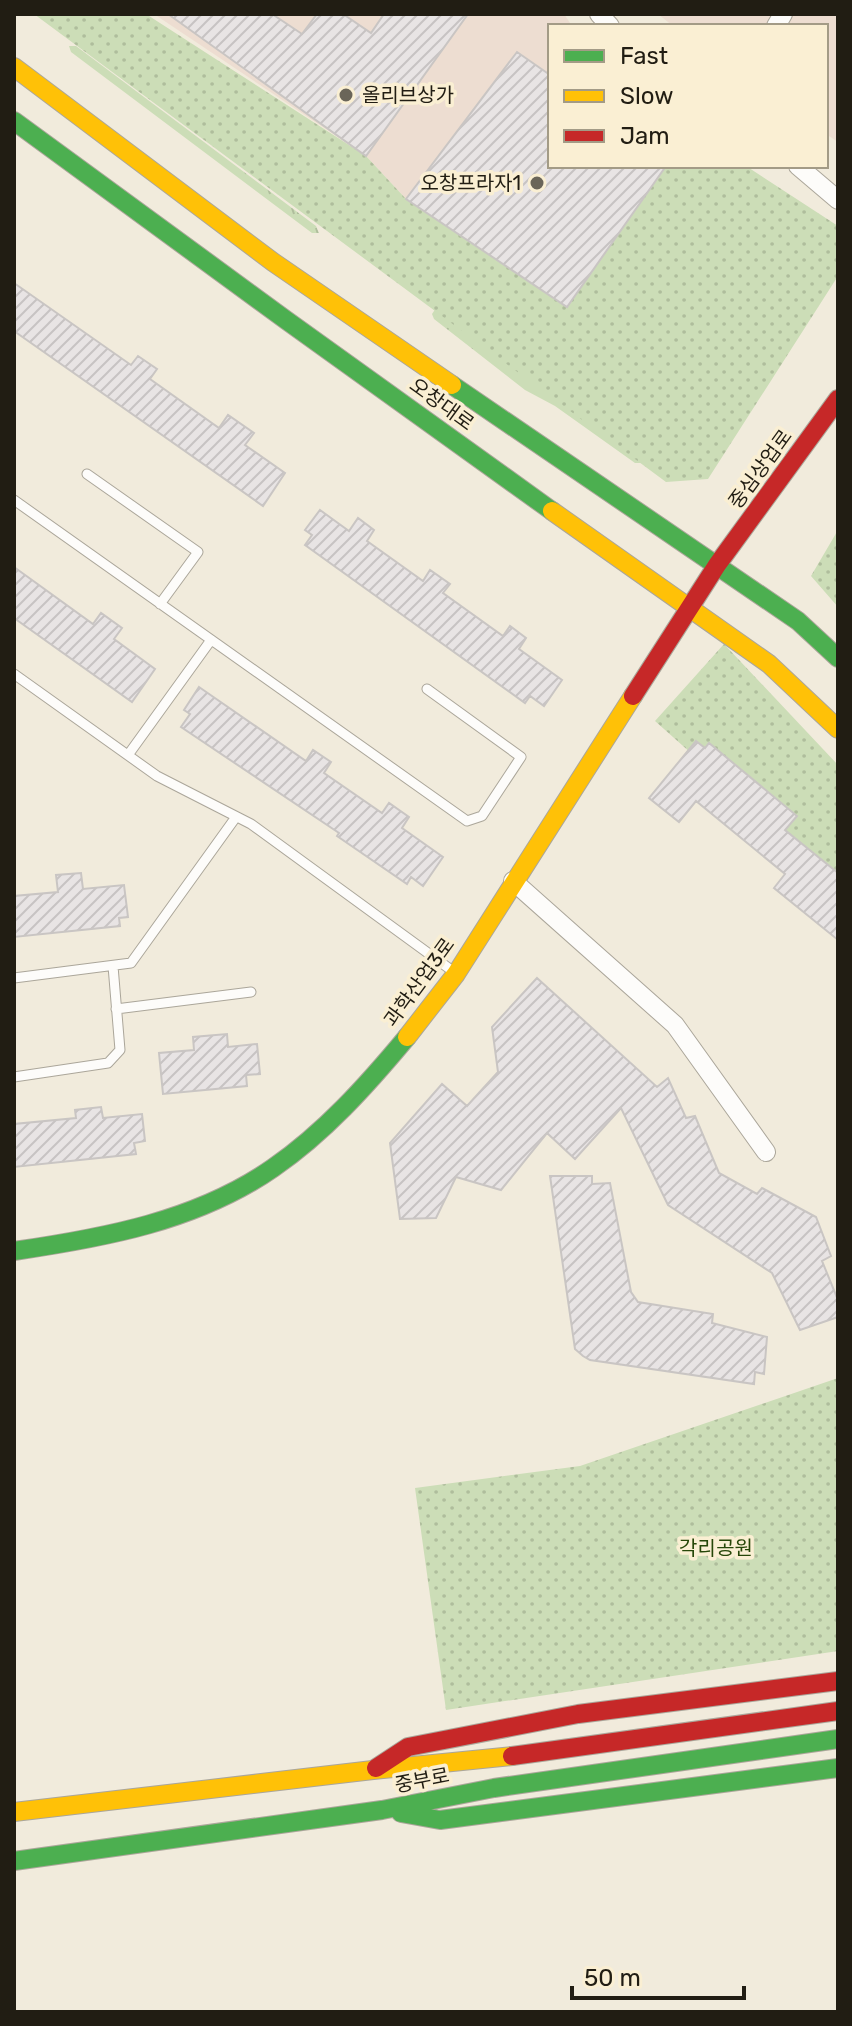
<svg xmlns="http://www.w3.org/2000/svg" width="852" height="2026" font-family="Rubik,'Noto Sans KR',sans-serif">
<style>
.commercial{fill:#edddd1}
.grass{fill:url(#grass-tufts)}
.park{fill:url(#park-dots)}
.building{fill:url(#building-hatch);stroke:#c9c5c3;stroke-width:2}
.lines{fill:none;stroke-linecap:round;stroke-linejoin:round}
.lane-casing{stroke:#aba69a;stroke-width:11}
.street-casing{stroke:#aba69a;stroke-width:20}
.fast-casing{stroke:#aba69a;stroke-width:20}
.slow-casing{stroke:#aba69a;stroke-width:20}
.jam-casing{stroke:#aba69a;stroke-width:20}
.lane{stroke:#fdfcfa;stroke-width:9}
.street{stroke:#fdfcfa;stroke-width:18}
.fast{stroke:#4caf50;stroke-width:18}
.slow{stroke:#ffc107;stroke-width:18}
.jam{stroke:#c62828;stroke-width:18}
.poi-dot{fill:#6a6559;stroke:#faefd3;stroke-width:3}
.labels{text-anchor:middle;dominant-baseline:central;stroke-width:7;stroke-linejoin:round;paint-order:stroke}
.poi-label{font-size:20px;fill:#211d13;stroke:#faefd3;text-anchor:start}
.street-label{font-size:20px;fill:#211d13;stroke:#faefd3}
.park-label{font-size:20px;fill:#264708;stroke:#faefd3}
</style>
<defs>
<pattern id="grass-tufts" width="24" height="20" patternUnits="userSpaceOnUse" patternTransform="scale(2)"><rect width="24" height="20" fill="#ccddb7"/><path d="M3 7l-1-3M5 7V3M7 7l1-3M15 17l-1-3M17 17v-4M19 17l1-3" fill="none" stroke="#afbd9c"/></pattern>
<pattern id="park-dots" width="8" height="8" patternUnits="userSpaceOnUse" patternTransform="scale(2)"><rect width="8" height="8" fill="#ccddb7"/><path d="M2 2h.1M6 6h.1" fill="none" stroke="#afbd9c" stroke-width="1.8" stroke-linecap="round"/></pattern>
<pattern id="building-hatch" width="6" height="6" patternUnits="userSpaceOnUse" patternTransform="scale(2)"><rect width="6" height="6" fill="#e8e4e4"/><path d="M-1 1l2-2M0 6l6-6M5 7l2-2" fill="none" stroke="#c7c3c3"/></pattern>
</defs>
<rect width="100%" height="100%" fill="#f1ebdc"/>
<path class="commercial" d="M154 14H564L572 26H550V166H664L567 307 406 199 366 156Z
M658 14H838V142L826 134V26H673Z"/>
<path class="grass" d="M69 46H76L316 226 319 233H312L71 52Z
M436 308 644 463H635L555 406 525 390 434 319 432 314Z"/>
<path class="park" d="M34 14H146L366 156 406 199 567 307 664 166H746L838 226V276L708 479 666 482Z
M838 530V607L811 576Z
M724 644 838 765V884L655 721Z
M838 1378V1651L446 1710 415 1488 580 1466Z"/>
<path class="building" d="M168 14H272L302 34 317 14H343L371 33 384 14H468L366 156Z
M517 52 550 75V166H666L567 307 406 199Z
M14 283 131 365 138 356 157 369 150 379 219 428 228 415 254 433 245 445 285 473 263 506 14 331Z
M320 510 349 531 358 518 374 530 367 541 423 581 430 570 450 584 443 593 503 636 510 626 526 638 519 649 562 680 544 706 530 696 525 703 305 545 312 535 305 530Z
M14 567 93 624 101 613 122 628 114 639 155 669 132 702 14 618Z
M199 687 306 761 313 750 331 762 324 773 382 813 389 803 409 817 402 828 443 857 423 886 411 877 407 884 337 836 339 833 181 727 190 714 184 710Z
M696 741 705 748 709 743 797 816 785 830 838 873V940L774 888 785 874 696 801 679 822 649 798Z
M81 873 83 889 124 885 128 917 119 918 120 926 14 937V896L58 892 56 875Z
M537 978 657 1087 668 1078 686 1118 695 1116 719 1173 757 1194 762 1188 816 1217 831 1256 822 1261 838 1300V1317L800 1330 772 1273 668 1205 621 1108 575 1159 547 1133 501 1190 456 1177 436 1218 400 1219 390 1143 442 1084 467 1106 498 1072 492 1027Z
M227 1034 228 1047 257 1044 260 1074 246 1075 247 1086 163 1094 159 1053 194 1050 193 1037Z
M101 1107 103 1118 142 1114 145 1141 134 1143 136 1154 14 1167V1124L76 1118 75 1110Z
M550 1176H592V1184L610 1183 631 1292 638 1302 713 1314 712 1323 767 1337 764 1374 755 1372 754 1384 590 1360 583 1356 575 1349Z"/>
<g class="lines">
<g class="lane-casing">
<path id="lane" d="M87 474 198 552 160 604
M14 500 467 821 482 816 521 757 427 689
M14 674 157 776 251 824 454 972
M128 755 211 640
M14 978 131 963 236 817
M116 1009 251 992
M14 1077 108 1063 120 1050 113 966"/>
</g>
<g class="street-casing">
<path id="street" d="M599 14 610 26
M776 26 783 14
M798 166 838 200
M513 881 675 1025 766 1152"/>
</g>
<g class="fast-casing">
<path id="fast" d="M14 121 286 320 552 511
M452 385 798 621 838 658
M14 1251C103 1238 197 1221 273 1168 324 1133 367 1085 407 1037
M401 1813 440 1820 838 1768
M14 1861 382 1810 494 1788 838 1739"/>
</g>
<g class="slow-casing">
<path id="slow" d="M14 67 273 262 452 385
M552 511 769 664 838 729
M407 1037 456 974 633 696
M14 1812 373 1770 512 1756"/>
</g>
<g class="jam-casing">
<path id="jam" d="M633 696 717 565 838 399
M512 1756 838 1711
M376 1768 408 1747 578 1714 838 1681"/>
</g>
<use href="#lane" class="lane"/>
<use href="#street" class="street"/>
<use href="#fast" class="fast"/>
<use href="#slow" class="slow"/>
<use href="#jam" class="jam"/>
</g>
<g class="poi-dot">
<circle cx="346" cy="95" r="8"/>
<circle cx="537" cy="183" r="8"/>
</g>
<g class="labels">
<g class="poi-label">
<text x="362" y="95">올리브상가</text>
<text x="521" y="183" text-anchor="end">오창프라자1</text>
</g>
<g class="street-label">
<text transform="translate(442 404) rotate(36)">오창대로</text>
<text transform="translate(760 469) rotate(-54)">중심상업로</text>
<text transform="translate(419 982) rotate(-54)">과학산업3로</text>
<text transform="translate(422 1780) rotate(-11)">중부로</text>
</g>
<g class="park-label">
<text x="716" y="1548">각리공원</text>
</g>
</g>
<rect width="852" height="2026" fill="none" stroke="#211d13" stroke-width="32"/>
<rect x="548" y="24" width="280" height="144" fill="#faefd3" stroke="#a39b86" stroke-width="2"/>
<rect x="564" y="50" width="40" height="12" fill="#4caf50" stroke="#a39b86" stroke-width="2"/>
<text x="620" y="64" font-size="24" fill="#211d13">Fast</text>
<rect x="564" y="90" width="40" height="12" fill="#ffc107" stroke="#a39b86" stroke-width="2"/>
<text x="620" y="104" font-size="24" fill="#211d13">Slow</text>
<rect x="564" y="130" width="40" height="12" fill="#c62828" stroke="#a39b86" stroke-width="2"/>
<text x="620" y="144" font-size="24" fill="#211d13">Jam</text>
<path d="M572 1986v12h172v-12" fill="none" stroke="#211d13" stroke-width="4"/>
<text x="584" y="1986" font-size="24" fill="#211d13" stroke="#faefd3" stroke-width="6" paint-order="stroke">50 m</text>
</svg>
